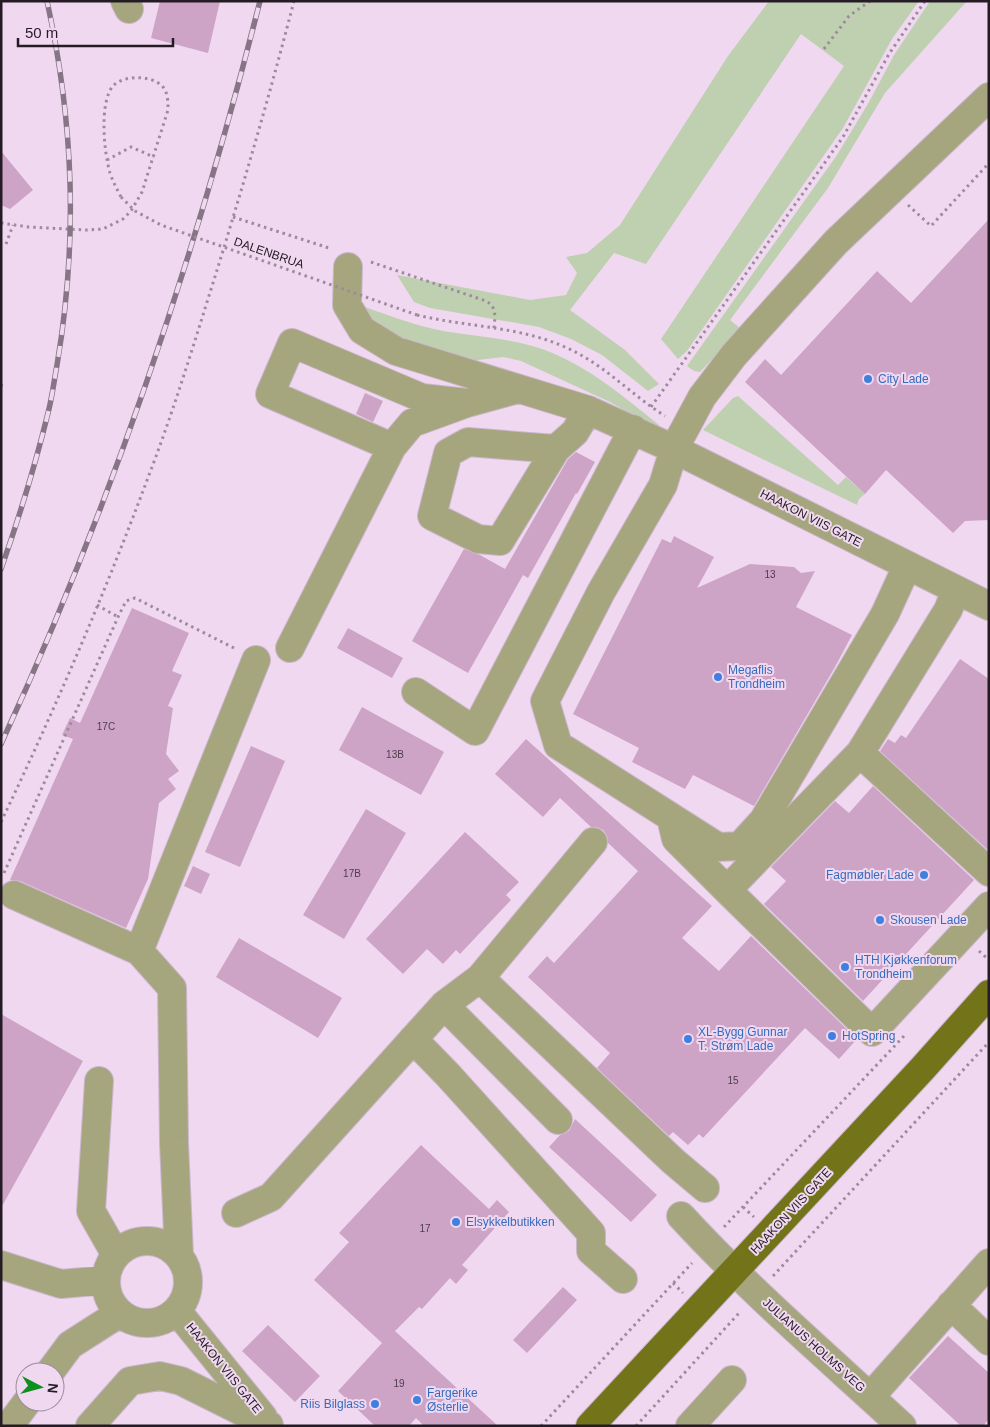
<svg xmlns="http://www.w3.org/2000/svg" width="990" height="1427" font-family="Helvetica,sans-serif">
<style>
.green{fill:#bfd0b1}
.building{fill:#cda4c6}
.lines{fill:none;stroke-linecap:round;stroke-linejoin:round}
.minor-casing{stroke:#cbb6cc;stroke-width:30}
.major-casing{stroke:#cbb6cc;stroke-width:30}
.path{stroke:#9d8b9d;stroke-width:3;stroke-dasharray:2.5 4;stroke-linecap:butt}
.minor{stroke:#a5a67d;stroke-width:28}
.major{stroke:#737319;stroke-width:28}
.rail-casing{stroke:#857585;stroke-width:5.5}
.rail{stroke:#f0d8f1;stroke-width:4;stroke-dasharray:11;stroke-linecap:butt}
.path-bridge{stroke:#9d8b9d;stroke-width:3;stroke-dasharray:2.5 4;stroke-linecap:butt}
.shop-dot{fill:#3f7fe0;stroke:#f0d8f1;stroke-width:2}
.labels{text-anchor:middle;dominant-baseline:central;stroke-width:4;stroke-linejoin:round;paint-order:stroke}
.number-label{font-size:10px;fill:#4e3d4c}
.street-label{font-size:12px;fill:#241b24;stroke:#f0d8f1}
.shop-label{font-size:12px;fill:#366cbe;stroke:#f0d8f1;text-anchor:start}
</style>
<rect width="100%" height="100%" fill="#f0d8f1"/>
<path class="green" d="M769 1H919L892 39 843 128 687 351 678 359 661 339 844 66 801 34 646 264 614 253 570 310 625 350 659 384 648 391 602 355 571 339 539 327 430 308 414 302 397 275 530 300 566 295 577 273 566 257 587 253 620 225 728 56Z
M930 1H967L885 93 828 188 730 320 741 329 700 372 694 371 687 366 837 155 869 102 894 55Z
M356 304C385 314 413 325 443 331 477 337 512 338 545 350 588 366 623 396 659 425V427L649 424 610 402 521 361 503 357 478 360 466 363 382 335Z
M738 396 838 485 846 477 865 494 859 499 857 505 703 430 733 398Z"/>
<path class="building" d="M160 1H220L208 53 151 38Z
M1 151 33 190 10 209 1 205Z
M989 219V520L965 521 953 533 886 470 865 494 745 382 765 359 781 375 877 271 911 303Z
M365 393 383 401 373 422 356 414Z
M576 452 595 462 577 494 576 493 528 578 523 575 468 673 412 641 464 549 480 555 505 569 568 459Z
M674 536 714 557 697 588 750 564 794 567 801 573 815 571 796 607 852 635 835 667 754 806 693 775 685 789 632 762 639 748 573 714 662 539 671 543Z
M132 608 189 633 172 671 182 675 168 706 173 708 166 754 179 771 168 779 176 789 159 803 148 879 126 928 20 881 10 880 73 739 62 735 70 718 80 723Z
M348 628 403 658 392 678 337 648Z
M960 659 989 679V851L880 751 888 739 895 743 901 735 906 738Z
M362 707 444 752 421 795 339 750Z
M526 739 712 906 682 938 719 971 751 936 857 1039 839 1059 805 1028 703 1138 699 1134 688 1145 673 1132 669 1136 597 1068 610 1053 528 977 547 956 554 963 638 871 608 843 607 836 603 830 596 827H591L560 798 543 817 495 774Z
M251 746 285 761 240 867 205 852Z
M873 786 974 880 863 1001 764 904 786 881 771 867 835 801 849 813Z
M366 809 406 833 344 939 303 915Z
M465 832 519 882 506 895 511 900 460 954 456 950 443 964 427 949 403 974 366 939Z
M193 866 210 874 201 894 184 886Z
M239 938 342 998 318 1038 216 977Z
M1 1014 83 1061 1 1208Z
M575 1119 657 1195 631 1222 549 1147 560 1135 569 1131Z
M421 1145 489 1209 497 1200 509 1212 462 1265 468 1270 456 1284 450 1278 422 1309 419 1307 395 1331 498 1426H424L416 1418 409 1426H375L338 1391 382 1343 314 1280 349 1242 339 1233Z
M563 1287 577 1300 527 1353 513 1340Z
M268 1325 320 1376 295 1402 242 1351Z
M948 1336 989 1373V1419L983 1426H961L909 1378Z"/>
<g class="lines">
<g class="minor-casing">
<path id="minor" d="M125 1 129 9
M348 267 347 305 362 330 396 351 588 410
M392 447 270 394 292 343 422 398 467 403
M556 449 500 541 478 539 432 516 448 453 468 442 556 449 575 432 588 410 674 449 989 606
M907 566 885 614 763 821 740 846 718 847 558 745 545 701 601 592 663 485 674 449 702 397 734 355 836 242 989 97
M956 590 948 610 860 753 727 890 872 1032 989 906
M290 648 392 447 412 423 467 403 518 389
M416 692 475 731 633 429
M860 753 989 872
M671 818 676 839 727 890
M14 895 139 951
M480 978 673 1161 705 1188
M444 1005 558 1120
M413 1039 448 1075 591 1233V1251L623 1279
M99 1081 91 1211 116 1255
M236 1213 271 1197 444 1005 480 978 593 842
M681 1216C750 1291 827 1357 902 1426
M106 1282a41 41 0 1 1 82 0a41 41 0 1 1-82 0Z
M179 1255 174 1143 172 988 139 951 256 660
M1 1265 61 1284 106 1280
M951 1305 989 1341
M177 1311 263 1417
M50 1372 70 1345 120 1313
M870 1397 989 1263
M9 1426 27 1402
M90 1426 130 1381 160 1376 181 1381 269 1425
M690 1426 732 1380"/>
</g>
<g class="major-casing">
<path id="major" d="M590 1426 923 1068 989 994"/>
</g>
<path class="path" d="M824 49 849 16 870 1
M107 160 131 147 154 157
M908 205 931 226 989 163
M233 217 332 249
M1 223 29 227 86 230 103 229 123 219 131 211 142 192 168 110C168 101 168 91 161 85 150 75 123 75 113 86 99 102 104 153 110 173 113 182 117 189 121 197
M6 244 13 225
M371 262 486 301C497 307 495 317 494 328
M417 315C466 327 518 326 565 347 604 364 630 394 665 416
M1 386 2 384
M651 407 843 137 889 54 925 1
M97 605 118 617
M1 822C55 709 105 593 149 475 175 407 196 337 218 267 245 179 271 90 294 1
M4 873 118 617 126 601 135 598 236 649
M979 951 989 960
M743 1207 754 1217
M724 1227 904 1036
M773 1276 989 1042
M673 1283 683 1293
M541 1426 692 1263
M636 1426 740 1312"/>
<use href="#minor" class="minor"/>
<use href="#major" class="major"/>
<g class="rail-casing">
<path id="rail" d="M1 569C19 518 35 466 48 413 52 398 54 381 57 365 78 241 74 124 47 1
M1 744C111 506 196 255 260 1"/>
</g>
<use href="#rail" class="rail"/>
<path class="path-bridge" d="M121 197 135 211 161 225 417 315"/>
</g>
<g class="shop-dot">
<circle cx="868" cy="379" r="5"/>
<circle cx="718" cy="677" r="5"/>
<circle cx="924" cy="875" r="5"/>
<circle cx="880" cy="920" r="5"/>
<circle cx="845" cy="967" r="5"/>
<circle cx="832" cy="1036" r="5"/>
<circle cx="688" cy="1039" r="5"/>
<circle cx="456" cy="1222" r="5"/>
<circle cx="417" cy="1400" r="5"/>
<circle cx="375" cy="1404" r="5"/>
</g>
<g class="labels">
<g class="number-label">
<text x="770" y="574">13</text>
<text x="106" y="726">17C</text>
<text x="395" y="754">13B</text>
<text x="352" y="873">17B</text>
<text x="733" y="1080">15</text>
<text x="425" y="1228">17</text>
<text x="399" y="1383">19</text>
</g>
<g class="street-label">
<text transform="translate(269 253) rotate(19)">DALENBRUA</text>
<text transform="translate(811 518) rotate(27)">HAAKON VIIS GATE</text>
<text transform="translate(791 1211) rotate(-47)">HAAKON VIIS GATE</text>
<text transform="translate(814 1345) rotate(42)">JULIANUS HOLMS VEG</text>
<text transform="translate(224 1368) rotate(51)">HAAKON VIIS GATE</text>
</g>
<g class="shop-label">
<text x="878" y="379">City Lade</text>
<text x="728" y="670">Megaflis<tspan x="728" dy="14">Trondheim</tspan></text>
<text x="914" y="875" text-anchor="end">Fagmøbler Lade</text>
<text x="890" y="920">Skousen Lade</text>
<text x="855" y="960">HTH Kjøkkenforum<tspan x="855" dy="14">Trondheim</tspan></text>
<text x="698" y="1032">XL-Bygg Gunnar<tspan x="698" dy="14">T. Strøm Lade</tspan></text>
<text x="842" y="1036">HotSpring</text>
<text x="466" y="1222">Elsykkelbutikken</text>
<text x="427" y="1393">Fargerike<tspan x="427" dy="14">Østerlie</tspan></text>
<text x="365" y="1404" text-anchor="end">Riis Bilglass</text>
</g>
</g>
<rect width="990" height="1427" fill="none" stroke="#241b24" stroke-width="5"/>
<g transform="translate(40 1387) rotate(96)"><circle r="24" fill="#f0d8f1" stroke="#9e8c9f"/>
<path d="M0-4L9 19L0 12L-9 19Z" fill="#0f8f1e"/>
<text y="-8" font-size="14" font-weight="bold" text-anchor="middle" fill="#241b24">N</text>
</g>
<path d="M18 38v8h155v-8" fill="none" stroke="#241b24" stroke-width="2.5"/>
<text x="25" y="38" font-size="15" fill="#241b24" stroke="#f0d8f1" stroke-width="4" paint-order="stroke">50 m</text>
</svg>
